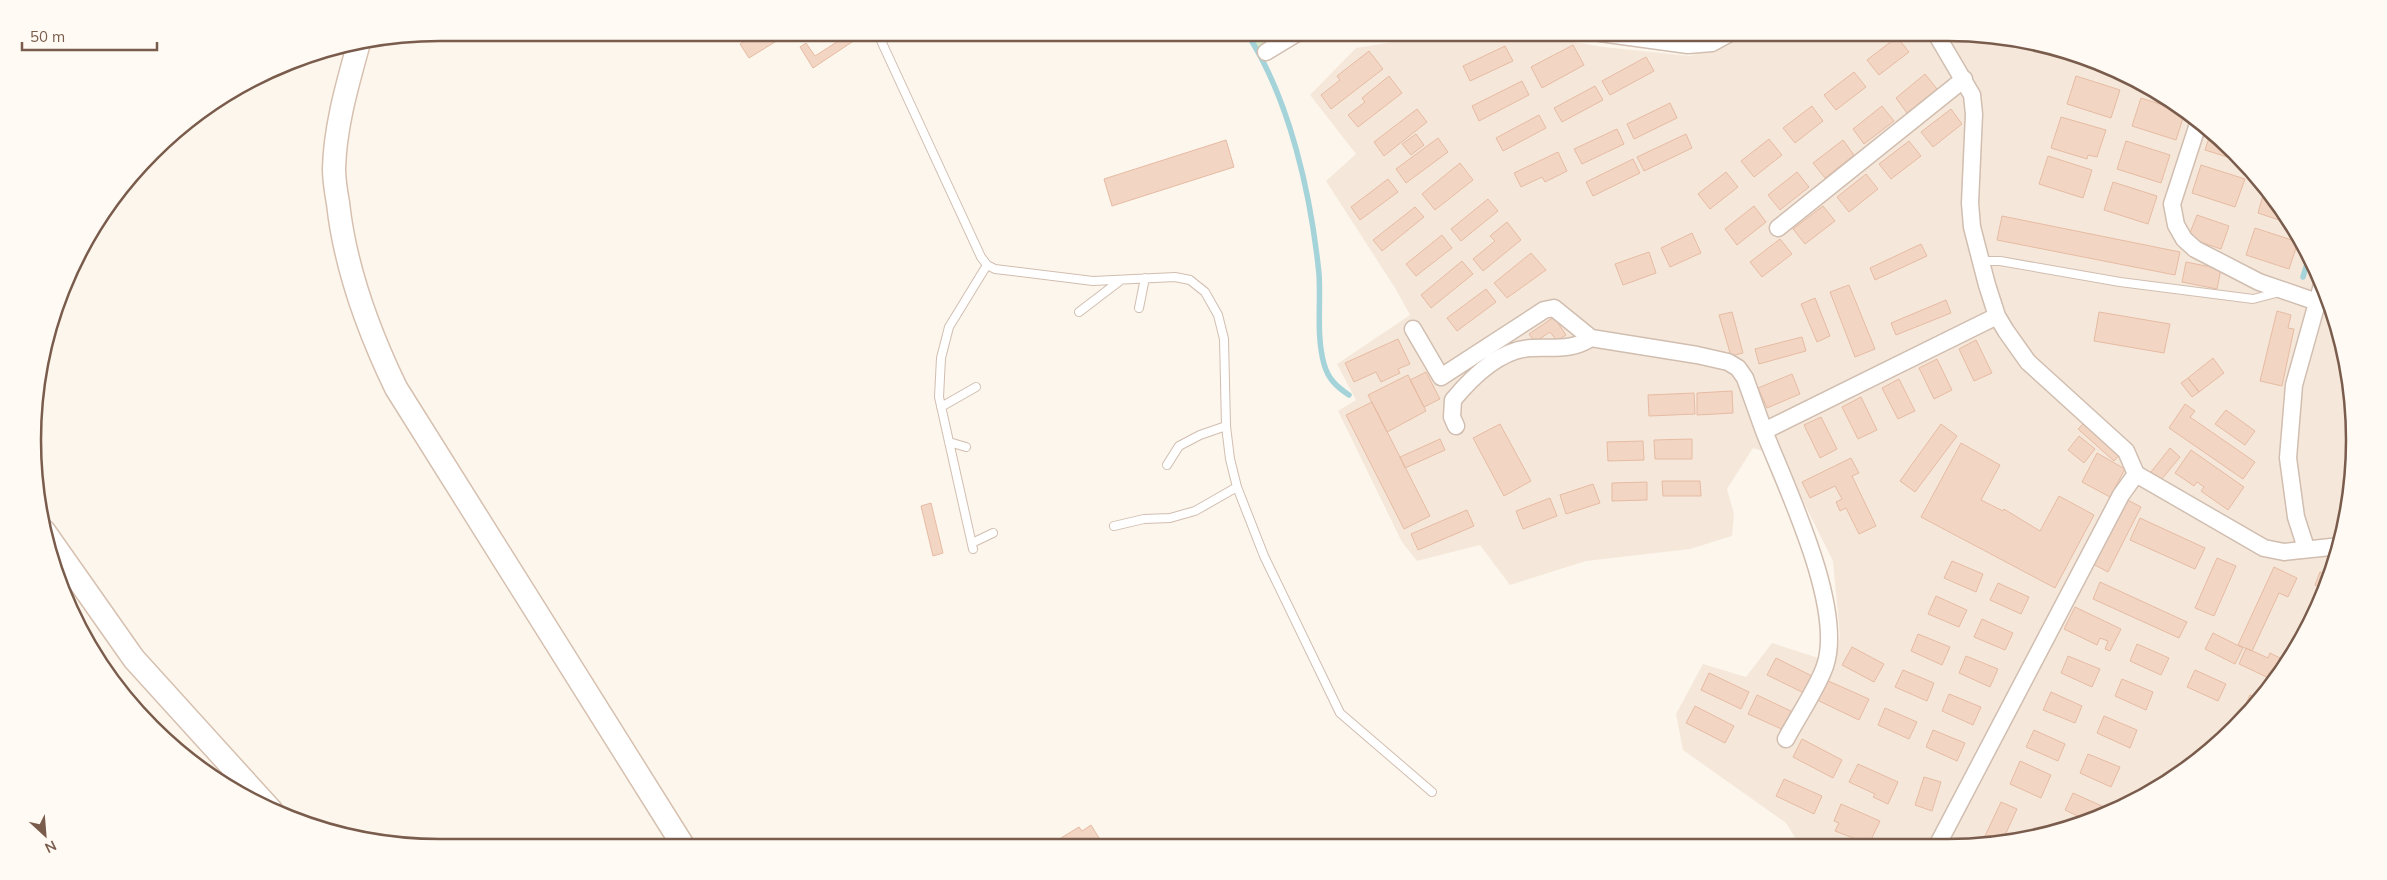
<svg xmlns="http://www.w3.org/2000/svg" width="2387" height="880" font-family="Mulish,sans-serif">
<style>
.residential{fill:#f5e8da}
.green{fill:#d8ecc9}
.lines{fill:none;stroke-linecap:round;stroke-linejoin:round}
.stream{stroke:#a5d3da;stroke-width:5.5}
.building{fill:#f3d5c3;stroke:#e6bba3}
.lane-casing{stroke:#d1beb0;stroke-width:10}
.street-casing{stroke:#d1beb0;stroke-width:19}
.secondary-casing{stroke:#d6c0b0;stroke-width:25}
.lane{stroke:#fff;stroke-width:8}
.street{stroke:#fff;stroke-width:16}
.secondary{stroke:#fff;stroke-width:22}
.rim{fill:none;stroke:#7a5c4d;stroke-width:2.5}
</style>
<rect width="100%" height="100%" fill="#fdf6ec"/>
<path class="residential" d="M1465 32 1519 33 1604 47 1690 56 1758 33 1947 32 2053 46 2127 75 2195 117 2254 172 2300 237 2333 309 2351 387 2354 467 2341 546 2300 644 2216 746 2127 806 2000 844H1799L1786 823 1683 750 1676 714 1703 664 1746 677 1772 643 1834 663 1840 637 1833 561 1781 457 1753 448 1727 489 1734 514 1732 536 1690 549 1586 561 1510 585 1480 545 1417 561 1402 542 1338 411 1356 400 1337 364 1410 315 1395 288 1326 181 1356 154 1310 95 1356 48 1444 34Z"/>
<path class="green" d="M1249 33H1285L1257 48Z"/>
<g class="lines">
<path class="stream" d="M1246 32C1290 99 1311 195 1319 274 1321 304 1316 335 1324 364 1328 379 1337 387 1349 395
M2303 277 2309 257"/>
</g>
<path class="building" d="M758 32H791L749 58 740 44Z
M840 32H855L858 38 813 68 800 47 806 43 815 56 843 38Z
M1897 37 1909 52 1879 75 1867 60Z
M1573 45 1584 65 1542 88 1531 67Z
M1505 46 1513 61 1470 81 1463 66Z
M1369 51 1383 69 1331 109 1321 95 1340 80 1337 76Z
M1646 57 1654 71 1610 95 1602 81Z
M2081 57 2124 73 2123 74 2093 65 2092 67 2079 63Z
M1854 72 1866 87 1836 110 1824 95Z
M1925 74 1937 89 1907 113 1896 98Z
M1389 76 1402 93 1358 127 1348 115 1365 102 1362 98Z
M2076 76 2120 90 2111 118 2067 104Z
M1522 81 1529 95 1479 121 1472 106Z
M1595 86 1603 100 1562 122 1554 108Z
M2141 98 2185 112 2176 140 2132 126Z
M1670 103 1677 118 1634 139 1627 124Z
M1812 106 1823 121 1795 143 1783 128Z
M1882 106 1894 121 1864 144 1853 129Z
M1417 109 1427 122 1384 156 1374 142Z
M1951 109 1962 124 1933 147 1921 132Z
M1539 115 1546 128 1503 151 1496 138Z
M2061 117 2106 130 2097 157 2088 155 2087 159 2051 148Z
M1617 129 1624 144 1582 164 1574 149Z
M2211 132 2243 162 2205 150Z
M1416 134 1424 145 1411 155 1402 144Z
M1686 134 1692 148 1644 171 1637 157Z
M1438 138 1448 152 1406 183 1396 169Z
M1769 139 1782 155 1754 177 1741 161Z
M1226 140 1234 167 1112 206 1104 179Z
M1843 140 1854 155 1825 178 1813 163Z
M1909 141 1921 156 1891 179 1879 164Z
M2126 141 2170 155 2161 183 2117 169Z
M1558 152 1567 171 1545 182 1542 177 1521 187 1514 173Z
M2048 156 2092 170 2083 198 2039 184Z
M1633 159 1640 173 1593 196 1586 182Z
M1460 163 1473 180 1435 210 1422 194Z
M2201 165 2245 179 2235 207 2192 193Z
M1726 172 1738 187 1710 209 1698 194Z
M1797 172 1809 187 1780 210 1768 195Z
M1866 174 1878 189 1849 212 1837 197Z
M1388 179 1398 192 1360 220 1351 207Z
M2113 182 2157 196 2148 224 2104 210Z
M2265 188 2291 224 2258 213Z
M1488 199 1498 211 1461 241 1451 229Z
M1754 206 1766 222 1737 245 1725 229Z
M1823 206 1835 221 1805 244 1793 229Z
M1415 207 1424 217 1382 251 1373 240Z
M2197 215 2229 226 2221 249 2188 238Z
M2002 216 2180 252 2175 275 1997 240Z
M1507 222 1521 240 1483 271 1473 259 1495 241 1490 236Z
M2255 228 2298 242 2289 269 2246 255Z
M1692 233 1701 253 1670 267 1661 248Z
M1442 235 1452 248 1416 276 1406 264Z
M1780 239 1792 254 1762 277 1750 262Z
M1921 244 1927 256 1875 280 1870 268Z
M1649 252 1656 273 1623 285 1615 264Z
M1531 253 1546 270 1507 298 1494 283Z
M1462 261 1473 274 1431 308 1421 295Z
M2186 262 2221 269 2217 289 2182 282Z
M1849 285 1875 349 1855 357 1830 292Z
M1486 289 1496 302 1457 331 1447 318Z
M1815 298 1830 336 1817 342 1801 304Z
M1946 300 1951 313 1896 335 1891 323Z
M2277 311 2291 315 2288 328 2294 329 2282 386 2260 381Z
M1732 312 1743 353 1731 356 1719 315Z
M2099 312 2170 324 2164 353 2094 341Z
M1554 317 1566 335 1557 341 1550 332 1535 342 1529 334Z
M1802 337 1806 351 1759 364 1755 349Z
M1398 339 1410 364 1398 369 1400 373 1381 382 1376 372 1354 382 1345 363Z
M1976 340 1992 373 1974 381 1959 349Z
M2213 358 2224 373 2199 392 2188 378Z
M1937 359 1952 390 1934 399 1919 368Z
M1426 372 1440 399 1424 407 1410 380Z
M1792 374 1800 394 1767 408 1758 388Z
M1408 375 1426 411 1387 432 1368 395Z
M2188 378 2199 392 2192 397 2181 383Z
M1899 379 1915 411 1898 419 1882 388Z
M1732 391 1733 413 1697 415V393Z
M1694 393 1695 414 1649 416 1648 395Z
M1861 397 1877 430 1858 439 1842 407Z
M1372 402 1430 516 1404 529 1346 415Z
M2185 404 2195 411 2190 417 2255 462 2243 479 2169 428Z
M2226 410 2255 431 2245 445 2215 424Z
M1821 417 1837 449 1820 458 1804 425Z
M2086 421 2121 453 2114 461 2078 429Z
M1500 424 1531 481 1504 496 1473 438Z
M1941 424 1957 436 1915 492 1900 481Z
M2079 436 2095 449 2084 463 2068 450Z
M1440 439 1445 450 1405 468 1400 457Z
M1692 439V459H1655L1654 440Z
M1643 441 1644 460 1608 461 1607 442Z
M1961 443 2000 465 1981 500 2003 511 2004 509 2040 531 2059 496 2094 515 2055 588 1921 517Z
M2170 448 2180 457 2161 480 2151 472Z
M2191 450 2244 487 2228 510 2201 491 2204 487 2197 482 2194 486 2175 473Z
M2097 453 2125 469 2110 497 2082 482Z
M1851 458 1859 473 1852 476 1876 526 1859 534 1846 508 1840 511 1836 502 1842 499 1835 486 1810 498 1802 482Z
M1662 481H1700L1701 496H1663Z
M1647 482V500L1612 501V483Z
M1593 484 1600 503 1566 514 1560 495Z
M1550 498 1557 516 1523 529 1516 511Z
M2124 498 2141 507 2108 572 2091 563Z
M931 503 943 553 933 556 921 506Z
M1467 510 1474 526 1418 550 1411 534Z
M2140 518 2205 548 2195 569 2130 540Z
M2217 558 2236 566 2214 616 2195 608Z
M1952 561 1983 574 1976 592 1944 578Z
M2274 567 2297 578 2288 597 2279 593 2252 651 2238 645Z
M2320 572 2328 576 2323 589 2315 585Z
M2100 582 2187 622 2179 638 2093 599Z
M1998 583 2029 597 2021 614 1990 600Z
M1936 596 1967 610 1959 627 1928 614Z
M2075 607 2121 629 2110 651 2105 649 2108 641 2100 638 2097 645 2064 629Z
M1982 619 2013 633 2005 650 1974 637Z
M2213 633 2243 648 2235 664 2205 649Z
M1918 634 1950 647 1942 665 1911 651Z
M2137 644 2169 658 2161 675 2130 661Z
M1852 647 1884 664 1874 682 1842 665Z
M2246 648 2268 658 2270 653 2280 658 2278 663 2282 665 2271 679 2239 664Z
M1966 656 1998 669 1990 687 1959 673Z
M2068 656 2100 669 2092 687 2061 673Z
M1776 658 1814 677 1806 694 1767 675Z
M1903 670 1934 683 1927 701 1895 687Z
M2195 670 2226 684 2218 701 2187 687Z
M1709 673 1749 692 1741 709 1701 690Z
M2122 679 2153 692 2146 710 2115 696Z
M1826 680 1869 699 1859 720 1817 700Z
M2051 692 2082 706 2075 723 2043 710Z
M1949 694 1981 707 1973 725 1942 711Z
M1757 695 1795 713 1786 731 1748 714Z
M2250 695 2256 697 2244 712H2242Z
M1695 706 1734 726 1725 743 1686 723Z
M1885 708 1917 722 1909 739 1878 725Z
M2104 716 2137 730 2130 748 2097 733Z
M1933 730 1965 743 1957 761 1926 747Z
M2034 730 2065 744 2058 761 2026 747Z
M1802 739 1842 760 1833 778 1793 757Z
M2088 754 2120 767 2111 787 2080 773Z
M2020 761 2051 775 2041 798 2010 784Z
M1858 764 1898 782 1888 804 1873 797 1875 794 1849 782Z
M1924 777 1941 782 1932 811 1915 805Z
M1784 779 1822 796 1814 814 1776 796Z
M2073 793 2104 807 2101 813 2084 819 2065 810Z
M2001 802 2017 809 2001 844 1985 836Z
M1841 804 1880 821 1869 844 1835 831 1839 823 1834 821Z
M1091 825 1104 846H1048L1079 827 1082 831Z"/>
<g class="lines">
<g class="lane-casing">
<path id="lane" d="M877 32 981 257 987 265 995 269 1093 281 1175 277 1190 280 1205 292 1218 315 1224 339 1226 426 1230 459 1237 487 1264 556 1340 713 1432 792
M1981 261H2000L2120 282 2253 299 2280 292
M1139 308 1145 278
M1079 312 1121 280
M941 407 976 387
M949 442 966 447
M1167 465 1179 446 1200 435 1226 426
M1114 526 1144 519 1170 518 1195 511 1237 487
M972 543 993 533
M973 549 939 397 941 358 949 327 987 265"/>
</g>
<g class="street-casing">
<path id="street" d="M1593 32 1688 45 1712 43 1732 32
M1935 32 1972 95 1974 114 1970 203 1972 227 1987 285 1997 316 2006 331 2028 362 2126 451 2136 474 2264 548 2284 552 2340 546
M1266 52 1299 32
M2199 121 2172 204 2176 225 2184 239 2195 249 2259 282 2317 302
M1778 228 1964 79
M1413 329 1441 377 1544 310 1554 308 1591 338 1697 355 1728 362 1738 368 1745 378 1764 431
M1456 426 1452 417 1453 400C1472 377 1500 349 1532 348 1554 347 1572 351 1591 338
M2306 548 2296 517 2288 458 2294 385 2322 285
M1786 739C1797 718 1818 687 1825 666 1845 608 1786 487 1764 431L1997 316
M1938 844 2121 495 2136 474"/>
</g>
<g class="secondary-casing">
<path id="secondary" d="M358 46C347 86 335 127 334 169 334 180 336 192 338 203 345 268 368 330 396 388L684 847
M44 531 134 659 271 810"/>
</g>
<use href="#lane" class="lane"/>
<use href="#street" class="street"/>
<use href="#secondary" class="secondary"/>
</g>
<path d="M0 0H2387V880H0ZM440 41H1947A399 399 0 0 1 2346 440V440A399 399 0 0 1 1947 839H440A399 399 0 0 1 41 440V440A399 399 0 0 1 440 41Z" fill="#fffaf3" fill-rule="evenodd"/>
<path class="rim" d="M440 41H1947A399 399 0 0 1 2346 440V440A399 399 0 0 1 1947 839H440A399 399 0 0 1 41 440V440A399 399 0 0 1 440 41Z"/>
<g transform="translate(45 835) rotate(154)" stroke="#fffaf3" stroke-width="4" paint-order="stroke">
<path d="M0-4L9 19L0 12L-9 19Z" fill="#7a5c4d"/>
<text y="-8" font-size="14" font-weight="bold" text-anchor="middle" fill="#7a5c4d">N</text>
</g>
<path d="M22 42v8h135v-8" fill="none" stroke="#7a5c4d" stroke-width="2.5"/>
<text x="30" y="42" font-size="15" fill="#7a5c4d" stroke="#fffaf3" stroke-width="4" paint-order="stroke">50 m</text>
</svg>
